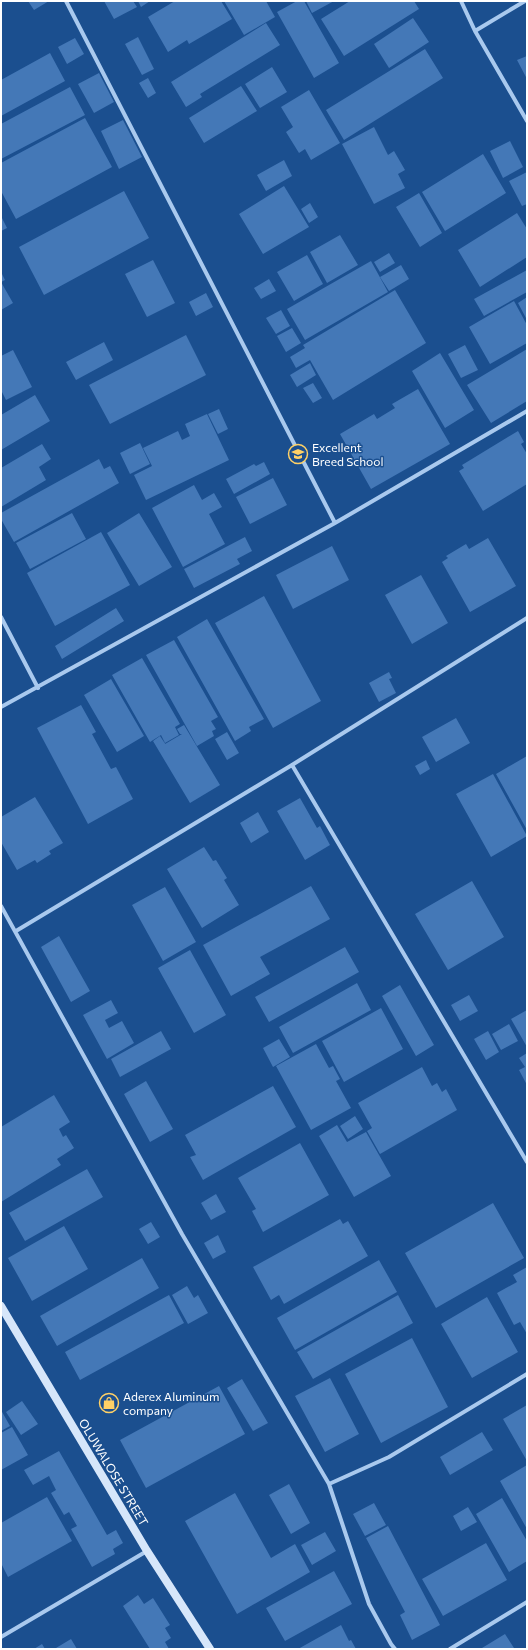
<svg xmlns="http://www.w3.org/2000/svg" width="528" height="1650" font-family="Commissioner,sans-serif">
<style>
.building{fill:#4478b7}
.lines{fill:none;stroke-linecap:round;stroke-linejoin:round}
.street{stroke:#a9c9ee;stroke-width:4}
.secondary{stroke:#d6e6fa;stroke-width:8}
.labels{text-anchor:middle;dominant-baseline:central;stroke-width:3;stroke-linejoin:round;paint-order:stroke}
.poi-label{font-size:12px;fill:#fff;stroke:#1b4f8f;text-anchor:start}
.street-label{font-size:12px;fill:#fff;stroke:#1b4f8f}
</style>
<rect width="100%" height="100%" fill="#1b4f8f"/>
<path class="building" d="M28 1H49L34 10Z
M104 1H133L137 7 114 19Z
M138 1H150L141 7Z
M175 1H221L232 19 189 44 187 40 168 52 148 17Z
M224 1H266L275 17 244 35Z
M297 1H304L339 63 314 78 277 12Z
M306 1H334L312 13Z
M350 1H414L419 9 344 56 321 19Z
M413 18 429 42 389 68 374 44Z
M266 23 280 45 200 94 202 97 186 107 171 82Z
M138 37 154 69 142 75 125 44Z
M75 38 84 54 67 64 58 47Z
M425 49 443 78 344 140 326 110Z
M50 53 65 81 1 116V80Z
M527 56V79L517 60Z
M272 67 287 92 260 108 245 84Z
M99 73 114 102 94 113 78 84Z
M148 78 156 93 148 98 139 83Z
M241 86 257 111 204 143 189 118Z
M70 87 85 115 1 159V124Z
M309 90 340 143 311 160 305 149 299 153 286 132 293 127 281 107Z
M85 118 112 167 16 219 1 191V163Z
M123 120 142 157 119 169 101 131Z
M374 127 388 155 394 151 405 170 398 174 405 188 374 204 342 144Z
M510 141 523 167 503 178 490 151Z
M483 154 506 193 445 231 422 192Z
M284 160 292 176 266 191 257 175Z
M527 172V204L522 206 509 181Z
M284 186 309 227 263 254 239 214Z
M124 191 149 238 44 295 19 247Z
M419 193 442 233 420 247 396 207Z
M310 203 318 217 309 223 301 209Z
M517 213 527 229V257L480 287 458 250Z
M1 216 7 228 1 231Z
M340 235 358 265 327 283 310 252Z
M389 253 395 263 380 272 374 262Z
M307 255 323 284 294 301 277 272Z
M153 260 175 303 147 317 125 274Z
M371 261 388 292 305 340 287 309Z
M401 265 409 279 389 291 380 277Z
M527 270V292L484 316 474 299Z
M1 272 5 280 1 282 13 303 1 310Z
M269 279 276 291 261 299 254 288Z
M395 290 426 343 333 400 310 360 296 368 290 357 305 348 303 345Z
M206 293 213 307 196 316 189 302Z
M527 297V320L518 303Z
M514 301 527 325V343L490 364 469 327Z
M281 310 290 326 276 334 266 318Z
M292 328 301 343 286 352 277 336Z
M186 335 206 375 110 424 89 385Z
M104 342 113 360 76 380 66 362Z
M465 345 478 370 461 378 448 354Z
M527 349V401L491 423 467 385Z
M13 350 32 387 6 400 1 390V356Z
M440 353 474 410 445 428 412 371Z
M310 363 316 375 297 387 290 375Z
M313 383 322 398 313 403 303 388Z
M418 389 450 444 371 489 340 434 374 414 377 419 395 408 392 404Z
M35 395 50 421 1 450V415Z
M219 409 228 429 218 434 208 414Z
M207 414 229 460 146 500 134 475 152 466 143 448 178 431 182 440 190 436 185 424Z
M518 431 524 442 521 444 527 454V484L483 511 459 471 464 468 462 465Z
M140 443 150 464 130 474 120 453Z
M42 444 51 459 39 467 46 480 1 507V468Z
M99 459 104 469 110 466 119 483 14 542 1 519V513Z
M264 462 270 474 234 494 226 479 254 464 256 466Z
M273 478 287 505 250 524 236 497Z
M194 485 202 500 214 493 222 507 209 514 225 544 183 567 152 508Z
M72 513 86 539 30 569 16 543Z
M139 513 172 567 139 586 107 533Z
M101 532 130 585 55 626 27 573Z
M245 537 252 551 237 559 240 564 194 588 184 569Z
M488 538 516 586 470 612 442 562 448 558 446 556 466 544 469 549Z
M332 546 349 580 293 609 276 575Z
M421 575 448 623 412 644 385 595Z
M264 596 321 701 273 728 215 623Z
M116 608 124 621 62 659 55 646Z
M207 619 264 719 249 727 251 731 235 741 177 637Z
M174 640 218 717 211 721 216 729 212 731 214 736 197 746 146 655Z
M142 658 180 724 175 727 179 735 165 743 161 735 150 742 112 675Z
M389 672 392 678 389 679 396 693 379 702 369 683Z
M111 679 144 736 117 752 84 695Z
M81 705 96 732 92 734 111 769 116 767 133 799 88 824 37 728Z
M456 718 470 743 436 762 422 737Z
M184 725 220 785 190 803 153 741 160 736 166 745 165 744 182 734H180L177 729Z
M227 732 239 753 227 760 215 739Z
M527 756V830L496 774Z
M426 760 430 769 420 775 415 766Z
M493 774 527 836 491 857 456 794Z
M35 797 63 843 49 851 51 854 37 863 35 860 17 870 1 842V817Z
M300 798 317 828 320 826 330 845 305 860 277 811Z
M258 812 269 832 251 843 240 823Z
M204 847 213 861 216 860 227 878 224 880 239 905 202 928 167 869Z
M472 881 504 937 448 970 415 914Z
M311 886 330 919 260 957 270 974 231 996 203 945Z
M165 887 196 942 163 961 132 905Z
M59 936 90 991 71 1002 41 947Z
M345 947 359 972 269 1022 255 997Z
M190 950 226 1015 194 1033 158 968Z
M357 983 371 1010 293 1053 279 1027Z
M400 985 434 1045 416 1056 382 996Z
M469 995 478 1011 460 1021 451 1005Z
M111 1000 118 1013 105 1020 109 1028 122 1021 134 1043 107 1059 83 1015Z
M381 1008 403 1049 344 1082 322 1041Z
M527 1010V1047L511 1019Z
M509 1024 518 1041 501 1050 492 1034Z
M161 1031 171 1049 120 1077 111 1059Z
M488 1031 499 1052 486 1060 474 1039Z
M279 1039 290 1057 273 1067 263 1048Z
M316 1044 329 1068 333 1066 340 1079 336 1081 351 1108 311 1130 276 1066Z
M527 1053V1085L519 1070 525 1067 519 1058Z
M422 1067 432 1086 437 1083 442 1092 446 1089 457 1110 380 1154 367 1131 372 1128 358 1103Z
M146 1081 173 1129 150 1142 124 1094Z
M273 1086 296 1127 203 1180 190 1157 196 1155 185 1135Z
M54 1095 70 1122 59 1129 63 1137 66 1135 74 1148 57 1159 61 1165 1 1202V1127Z
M355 1116 363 1129 348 1139 340 1126Z
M337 1125 347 1142 366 1132 391 1176 354 1197 319 1136Z
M300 1143 329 1195 263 1232 252 1211 256 1209 238 1178Z
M87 1169 103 1197 25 1241 9 1213Z
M216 1194 226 1212 211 1220 201 1203Z
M493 1203 524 1258 436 1308 405 1253Z
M340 1219 343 1224 348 1221 368 1256 284 1304 279 1295 271 1300 253 1267Z
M151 1222 160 1237 148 1244 139 1229Z
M64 1226 88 1269 32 1301 8 1258Z
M218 1235 226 1252 213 1259 204 1243Z
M142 1258 159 1288 57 1346 40 1316Z
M379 1260 397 1292 295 1350 277 1318Z
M527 1267V1334L520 1322 514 1325 497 1293 517 1282 513 1275Z
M187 1286 194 1298 198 1295 208 1313 188 1324 172 1295Z
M169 1295 184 1323 80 1380 65 1352Z
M398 1295 413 1323 313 1379 297 1352Z
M487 1297 518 1352 472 1378 441 1324Z
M412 1338 448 1407 381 1443 345 1374Z
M330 1378 359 1434 325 1452 295 1396Z
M242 1379 268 1423 253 1431 227 1388Z
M219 1386 245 1434 146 1488 120 1440Z
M22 1401 38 1424 21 1435 6 1412Z
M527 1405V1461L503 1419Z
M1 1410 10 1426 1 1431Z
M12 1427 28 1455 1 1470V1433Z
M482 1432 493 1450 450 1475 440 1457Z
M59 1451 107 1535 116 1530 123 1543 113 1549 115 1554 92 1567 71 1529 77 1526 69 1512 64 1515 51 1493 56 1490 49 1476 33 1485 24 1470Z
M527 1465V1529L500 1481Z
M289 1484 310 1523 291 1534 269 1495Z
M235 1493 271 1558 295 1544 310 1572 237 1614 185 1521Z
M47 1497 72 1541 8 1577 1 1563V1523Z
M502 1498 527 1541V1561L509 1572 476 1514Z
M374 1503 386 1525 365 1536 353 1514Z
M468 1507 477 1522 461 1531 453 1516Z
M388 1526 440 1625 412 1640 400 1615 405 1612 366 1538Z
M325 1532 336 1551 312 1565 301 1545Z
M486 1543 507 1580 443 1616 422 1579Z
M334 1571 352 1604 285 1641 266 1608Z
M138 1595 144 1604 153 1598 170 1625 165 1628 171 1638 165 1642 169 1649H150L123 1606Z
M341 1625 349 1641 351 1640 356 1649H298Z
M505 1634 514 1648 483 1649 482 1648Z
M71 1639 77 1649H57L56 1648Z
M42 1644 45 1649H34Z"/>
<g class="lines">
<path class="street" d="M66 1 335 523
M461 1 475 31 527 121
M475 31 525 1
M1 617 38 688
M1 707 335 523 527 411
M292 765 527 1162
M1 906 182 1234 329 1484 369 1604 391 1644 395 1649
M16 931 292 765 527 618
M329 1484 389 1457 527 1374
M1 1637 147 1551
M450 1649 527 1602"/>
<path class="secondary" d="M1 1306 147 1551 210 1649"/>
</g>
<defs>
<g id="school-ring" transform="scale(1)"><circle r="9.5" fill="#1b4f8f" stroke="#ffd166" stroke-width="1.5"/><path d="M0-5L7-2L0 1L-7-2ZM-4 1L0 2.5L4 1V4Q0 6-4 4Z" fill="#ffd166"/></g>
<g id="shop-ring" transform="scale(1)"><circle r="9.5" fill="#1b4f8f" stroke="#ffd166" stroke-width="1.5"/><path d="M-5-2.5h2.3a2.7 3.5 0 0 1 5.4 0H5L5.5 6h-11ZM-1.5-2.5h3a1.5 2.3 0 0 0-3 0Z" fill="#ffd166"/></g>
</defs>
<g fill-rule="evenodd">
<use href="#school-ring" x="298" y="454"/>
<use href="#shop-ring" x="109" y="1403"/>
</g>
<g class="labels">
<g class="poi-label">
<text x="312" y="447">Excellent<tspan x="312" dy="14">Breed School</tspan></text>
<text x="123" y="1396">Aderex Aluminum<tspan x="123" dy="14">company</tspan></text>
</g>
<g class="street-label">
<text transform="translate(114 1472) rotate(59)">OLUWALOSE STREET</text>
</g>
</g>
<rect width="528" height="1650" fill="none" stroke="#ffffff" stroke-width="4"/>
</svg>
